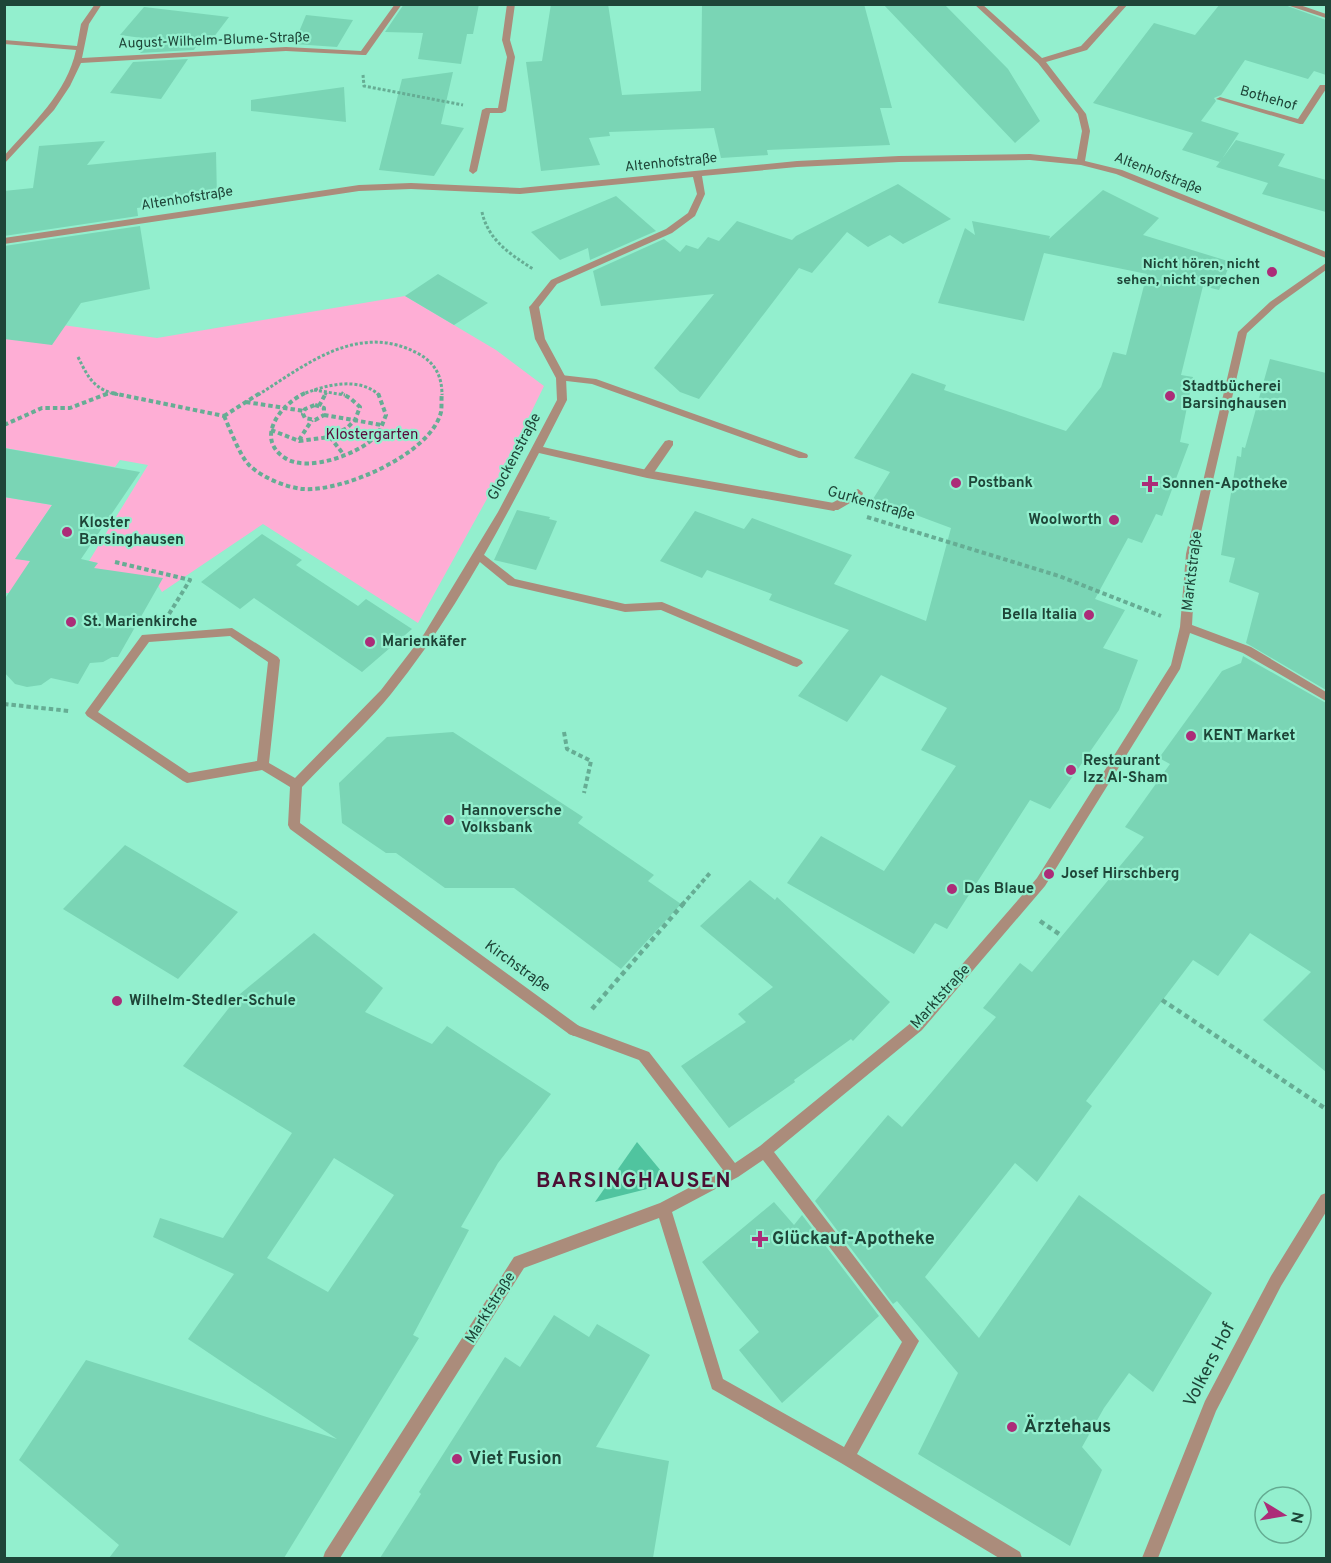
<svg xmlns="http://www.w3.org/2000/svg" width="1331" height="1563" font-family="Overpass,sans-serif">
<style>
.green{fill:#feaed5}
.water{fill:#50c49f}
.building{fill:#7ad5b5;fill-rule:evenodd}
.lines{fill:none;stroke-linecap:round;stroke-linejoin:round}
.path-far2{stroke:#66ad94;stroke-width:3;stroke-dasharray:3 2;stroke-linecap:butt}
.path-far1{stroke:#66ad94;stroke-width:4;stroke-dasharray:4.5 3;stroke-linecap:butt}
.path{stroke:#66ad94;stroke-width:4.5;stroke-dasharray:5 4;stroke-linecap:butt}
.service{fill:#ab8c7b;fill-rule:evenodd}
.pedestrian{fill:#ab8c7b;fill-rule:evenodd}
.minor{fill:#ab8c7b;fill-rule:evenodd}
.poi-dot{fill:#ac2c78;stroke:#93efce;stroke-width:2}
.labels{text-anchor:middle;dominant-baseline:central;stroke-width:4.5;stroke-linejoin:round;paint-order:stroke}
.far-street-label{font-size:14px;fill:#1e4538;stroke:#93efce}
.far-poi-label{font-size:14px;font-weight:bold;fill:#1e4538;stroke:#93efce;text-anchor:end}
.poi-label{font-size:15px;font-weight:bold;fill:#1e4538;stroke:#93efce;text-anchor:start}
.park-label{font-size:15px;fill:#590c3c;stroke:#93efce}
.street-label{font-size:15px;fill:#1e4538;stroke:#93efce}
.near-poi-label{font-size:18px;font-weight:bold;fill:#1e4538;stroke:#93efce;text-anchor:start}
.near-street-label{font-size:18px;fill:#1e4538;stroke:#93efce}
.district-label{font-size:21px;font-weight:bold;letter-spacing:1.5px;fill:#4c0f33;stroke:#93efce}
</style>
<rect width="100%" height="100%" fill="#93efce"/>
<path class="green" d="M405 296 496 350 544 386 503 470 418 623 263 524 162 592 157 584 92 572 97 563 89 561 148 465 120 460 115 467 5 448 4 317 157 338Z
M4 497 52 505 16 558 33 562 9 593H5Z"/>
<path class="water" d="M637 1142 671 1183 595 1202Z"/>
<path class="building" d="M404 4H479L473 34H467L461 64 418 59 423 33 385 32Z
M551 4H608L622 95 701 91 702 4H864L892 108H880L890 145 767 150 768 155 721 158 714 128 609 132 610 136 589 138 600 165 541 171 526 62 542 61Z
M883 4H944L1008 69 1040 121 1015 143Z
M1220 4H1282L1326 20V75L1314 71 1308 79 1245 60 1221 95 1214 98 1216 101 1201 121 1239 133 1220 162 1182 150 1195 130 1193 133 1093 103 1154 23 1195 35Z
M144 7 229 17 207 46 197 45 194 50 140 53 149 39 120 35Z
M306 15 353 20 337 47 294 44Z
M188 59 161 99 110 93 133 62Z
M453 72 441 124 464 128 434 176 379 170 402 79Z
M344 87 346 122 251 111V100Z
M1236 140 1285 154 1278 166 1326 180V212L1262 194 1268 183 1216 167Z
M105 141 87 165 216 152 217 198 153 204V206L137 208 138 216 4 236V191L33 188 39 146Z
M898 184 951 219 903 244 890 235 868 247 847 232 812 273 799 268 699 399 680 392 654 368 714 294 601 306 593 271 664 239 680 252 686 245 698 249 708 237 719 241 737 221 792 240 796 236Z
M1103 190 1159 218 1143 235 1231 262 1219 290 1203 286 1181 375 1193 377 1180 442 1189 444 1162 516 1156 514 1142 543 1128 538 1095 599 1125 610 1103 648 1138 660 1119 710 1050 809 1030 800 947 929 935 923 914 954 787 883 821 836 884 871 956 766 921 750 947 708 881 675 847 722 798 696 849 630 769 600 772 594 707 570 702 578 660 561 695 511 744 529 752 518 852 555 834 584 926 621 951 528 873 499 890 472 854 458 912 373 946 385 944 390 1066 431 1101 387 1113 352 1126 355 1147 274 1044 253 1024 321 938 303 965 228 975 235 972 221 1050 236 1049 239Z
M616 196 656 231 590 260 588 248 560 260 531 232Z
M140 226 150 289 81 303 52 345 4 339V246Z
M438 274 488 303 454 325 405 296Z
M1270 359 1326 373V690L1246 643 1259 593 1229 582 1235 558 1221 555 1237 456 1241 457 1242 447 1245 448Z
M4 448 140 472 81 559 98 563 94 568 163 578 118 657H112L103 662 90 663 78 684 51 678 41 685 27 687 15 684 4 672V600L30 561 15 559 52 505 4 497Z
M517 510 550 517 549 519 557 521 536 570 494 560Z
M262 534 302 560 296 565 358 606 366 599 412 629 362 672 254 598 240 609 201 582Z
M1243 656 1326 703V1072L1263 1020 1311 972 1250 933 1218 976 1193 960 1086 1101 1092 1106 1037 1182 1015 1163 925 1277 979 1338 1079 1195 1212 1293 1153 1392 1129 1373 1104 1408 1082 1447 1102 1470 1070 1546 918 1454 958 1373 897 1301 893 1304 815 1201 888 1115 902 1127 996 1017 983 1008 1020 963 1032 972 1144 837 1125 827 1170 764 1159 758 1222 671 1241 663Z
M453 732 583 817 578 823 654 875 648 881 681 904 621 969 514 888H445L396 853H386L342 823 339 783 387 737Z
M125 845 238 912 178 979 63 909Z
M750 880 775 900 777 897 890 1002 853 1041 851 1039 794 1080 795 1082 729 1128 681 1066 746 1022 738 1014 773 987 700 926Z
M314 933 383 988 365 1012 432 1044 447 1026 551 1094 498 1163 461 1227 469 1230 413 1335 419 1338 284 1558H109L119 1545 19 1460 86 1360 337 1439 188 1339 234 1274 153 1237 160 1218 223 1238 292 1133 183 1066 240 994ZM334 1158 394 1195 328 1292 267 1258Z
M774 1202 794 1225 802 1215 879 1316 782 1403 739 1350 759 1332 702 1262Z
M554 1315 589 1337 597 1324 650 1355 596 1447 669 1461 653 1558H380L421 1494 419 1492 505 1357 520 1367Z"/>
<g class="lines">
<path class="path-far2" d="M363 75 364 86 463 105
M482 212C488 240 510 254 533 269
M78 357C89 379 94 390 120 395
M314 390 345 395
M105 395 110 393
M258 395C307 364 359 321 419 354 435 363 442 376 442 395
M301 395C324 385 359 376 379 395
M325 395 327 391"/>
<path class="path-far1" d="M112 393 224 416
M305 393C281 404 254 438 285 458 308 473 359 454 376 436 381 430 383 422 386 415L378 393
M246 402 304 411
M315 405 324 408V415L315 420 305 418 303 414 305 409Z
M319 406 326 393
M324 415 382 425
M224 416C230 429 240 456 249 465 263 478 285 487 303 489 343 492 431 454 441 412 442 406 441 399 442 393
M224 416 260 393
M4 425 42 408H70L109 393
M271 430 299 441 330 437 347 428 355 420 360 407 350 398 341 393
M330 437 344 455
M299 440 312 420
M867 517 1059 576 1161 616
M115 562 190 580 169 614
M4 704 69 711
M564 732 567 749 591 761 584 793
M682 905 710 873"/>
<path class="path" d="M1040 921 1062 936
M1162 1000 1326 1109
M592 1009 684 903"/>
<path class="service" d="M1320 85H1326V89L1303 124H1300L1216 99 1220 97 1298 119Z
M561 375 596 379 807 454 808 456 807 458H799L592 384 558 380 556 378Z
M669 440 673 441V445L651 477H643L642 474 643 471 665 441Z
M858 489 863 493 862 496 838 510H830L829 507 830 504Z
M479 551 515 579 625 604 662 602 801 660 803 663 797 667 793 666 661 610 625 612 508 585 475 558 474 555Z"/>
<path class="pedestrian" d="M1326 263V270L1276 306 1247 333 1196 554 1192 625 1251 647 1326 692V701L1243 653 1190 633 1180 669 1045 886 922 1030 774 1152 919 1341 857 1454 1020 1552 1022 1558H999L841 1463 712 1389 659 1218 524 1268 340 1558H323L325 1552 514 1257 660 1203 723 1170 639 1060 569 1034 567 1030 569 1026 574 1024 649 1052 735 1163 760 1146 912 1022 1037 878 1171 665 1180 627 1186 554 1238 332 1270 302ZM763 1160 902 1342 844 1447 723 1379 672 1212 738 1177Z"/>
<path class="minor" d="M95 4H102L89 24 82 58 286 47 361 51 395 4H402L366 55H363L286 51 81 63 70 86 54 110 4 164V156C32 124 67 93 76 50L4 44V40L77 46 81 24Z
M507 4H515L510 40 515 57 506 111 502 113H490L477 171 473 174 469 171 482 110 486 108H498L507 57 502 40Z
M974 4H982L1042 58 1081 46 1120 4H1128L1087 50 1046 62 1086 114 1090 131 1085 161 1122 170 1326 252V258L1116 174 1081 165 1030 160 899 162 797 167 702 176 705 194 695 216 672 233 557 284 539 307 545 339 566 378 567 400 543 447 647 470 834 503 839 507 834 511 647 478 539 453C496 536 450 621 391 694 364 727 331 756 302 787L300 823 579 1026 581 1030 579 1034 574 1036 569 1034 290 829 288 825 290 787 262 770 187 783 183 781 87 716 85 713 87 710 142 635 232 628 278 657 280 660 269 763 295 778 381 690 424 634 498 512 557 400 556 378 535 339 529 307 531 305 551 280 666 229 688 213 697 194 693 177 520 194 411 189 359 191 4 244V238L359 185 411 183 520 188 797 161 899 156 1030 154 1077 159 1082 131 1078 114 1038 63ZM230 636 268 662 257 761 189 773 98 712 149 642Z
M1284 4H1297L1326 14V18Z
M1326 1193V1212L1281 1286 1216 1411 1158 1558H1142L1205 1401 1271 1276 1321 1195Z"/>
</g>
<g class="poi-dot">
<circle cx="1272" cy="272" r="6"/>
<circle cx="1170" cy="396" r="6"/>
<circle cx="956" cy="483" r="6"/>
<path d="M1147 475h6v6h6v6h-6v6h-6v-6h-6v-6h6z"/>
<circle cx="1114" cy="520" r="6"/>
<circle cx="67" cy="532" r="6"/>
<circle cx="1089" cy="615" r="6"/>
<circle cx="71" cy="622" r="6"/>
<circle cx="370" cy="642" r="6"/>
<circle cx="1191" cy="736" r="6"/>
<circle cx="1071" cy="770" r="6"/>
<circle cx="449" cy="820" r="6"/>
<circle cx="1049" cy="874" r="6"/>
<circle cx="952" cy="889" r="6"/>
<circle cx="117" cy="1001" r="6"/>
<path d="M757 1230h6v6h6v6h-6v6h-6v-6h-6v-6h6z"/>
<circle cx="1012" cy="1427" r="6"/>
<circle cx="457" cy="1459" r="6"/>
</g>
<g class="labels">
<g class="far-street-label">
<text transform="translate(214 41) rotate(-2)">August-Wilhelm-Blume-Straße</text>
<text transform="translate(1268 99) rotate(16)">Bothehof</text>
<text transform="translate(671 163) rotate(-6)">Altenhofstraße</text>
<text transform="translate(1158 174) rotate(21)">Altenhofstraße</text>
<text transform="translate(187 199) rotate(-9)">Altenhofstraße</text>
</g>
<g class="far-poi-label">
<text x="1260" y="264">Nicht hören, nicht<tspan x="1260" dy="16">sehen, nicht sprechen</tspan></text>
</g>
<g class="poi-label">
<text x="1182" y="387">Stadtbücherei<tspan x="1182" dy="17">Barsinghausen</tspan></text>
<text x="968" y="483">Postbank</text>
<text x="1162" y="484">Sonnen-Apotheke</text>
<text x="1102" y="520" text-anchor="end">Woolworth</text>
<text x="79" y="523">Kloster<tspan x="79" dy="17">Barsinghausen</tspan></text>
<text x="1077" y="615" text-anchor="end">Bella Italia</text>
<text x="83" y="622">St. Marienkirche</text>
<text x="382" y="642">Marienkäfer</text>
<text x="1203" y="736">KENT Market</text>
<text x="1083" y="761">Restaurant<tspan x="1083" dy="17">Izz Al-Sham</tspan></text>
<text x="461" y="811">Hannoversche<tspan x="461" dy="17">Volksbank</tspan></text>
<text x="1061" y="874">Josef Hirschberg</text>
<text x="964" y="889">Das Blaue</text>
<text x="129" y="1001">Wilhelm-Stedler-Schule</text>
</g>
<g class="park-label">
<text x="372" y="435">Klostergarten</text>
</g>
<g class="street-label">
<text transform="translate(515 457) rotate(-62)">Glockenstraße</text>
<text transform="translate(871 504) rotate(16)">Gurkenstraße</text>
<text transform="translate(1193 571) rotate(-83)">Marktstraße</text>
<text transform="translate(517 967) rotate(36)">Kirchstraße</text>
<text transform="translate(941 997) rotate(-48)">Marktstraße</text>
<text transform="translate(491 1308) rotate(-58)">Marktstraße</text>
</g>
<g class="near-poi-label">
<text x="772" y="1239">Glückauf-Apotheke</text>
<text x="1024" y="1427">Ärztehaus</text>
<text x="469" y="1459">Viet Fusion</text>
</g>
<g class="near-street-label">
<text transform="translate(1210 1365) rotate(-63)">Volkers Hof</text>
</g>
<g class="district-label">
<text x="634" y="1181">BARSINGHAUSEN</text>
</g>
</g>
<rect width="1331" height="1563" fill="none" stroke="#1e4538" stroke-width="12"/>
<g transform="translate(1283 1515) rotate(101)"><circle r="28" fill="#93efce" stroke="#64ab92" stroke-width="1.5"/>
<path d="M0-4.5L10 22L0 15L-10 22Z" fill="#ac2c78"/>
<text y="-9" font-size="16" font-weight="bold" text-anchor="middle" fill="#1e4538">N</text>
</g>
</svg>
